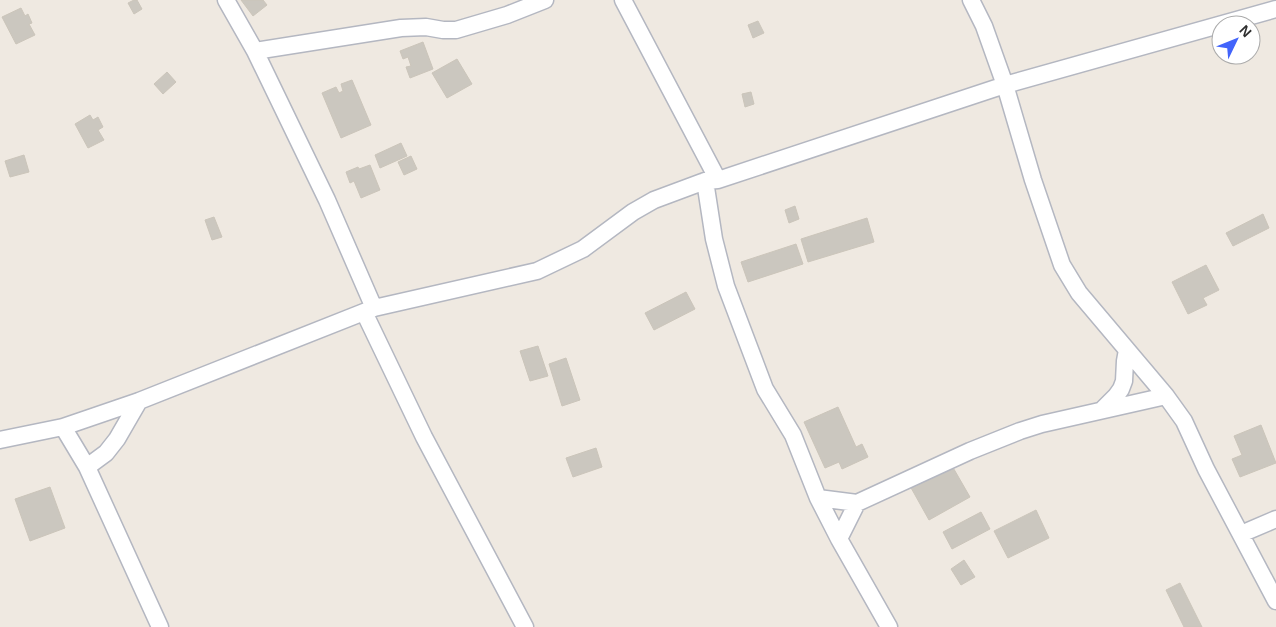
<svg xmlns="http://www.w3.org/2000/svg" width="1276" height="627" font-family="Helvetica,sans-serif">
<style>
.building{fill:#cbc7bf;stroke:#cbc5ba}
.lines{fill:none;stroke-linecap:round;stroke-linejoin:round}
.minor-casing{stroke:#b4b7c1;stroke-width:19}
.minor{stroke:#fff;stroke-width:16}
</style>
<rect width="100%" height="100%" fill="#efe9e1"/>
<path class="building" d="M134 0H137L142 9 134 14 128 3Z
M241 0H263L267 5 253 16Z
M21 8 25 16 28 14 32 23 29 24 35 35 16 44 2 17Z
M758 21 764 33 753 38 748 25Z
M423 42 433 69 410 78 406 67 411 66 408 57 403 59 400 51Z
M457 59 472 84 447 98 432 73Z
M167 72 176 82 163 94 154 84Z
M352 80 371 125 341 138 322 93 336 87 339 93 343 91 341 84Z
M751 92 754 104 745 107 742 94Z
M90 115 93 120 98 117 103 127 98 130 104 140 88 148 75 124Z
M401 143 407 156 380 168 375 155Z
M24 155 29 172 10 177 5 161Z
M411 156 417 169 404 175 398 162Z
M370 165 380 190 361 198 354 181 350 183 346 172 358 167 359 169Z
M795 206 799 219 789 223 785 210Z
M1263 214 1269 228 1233 246 1226 233Z
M214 217 222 237 212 240 205 220Z
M867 218 874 242 808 262 801 239Z
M796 244 803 264 748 282 741 262Z
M1206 265 1219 290 1203 298 1207 305 1188 314 1172 282Z
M686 292 695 309 654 330 645 313Z
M538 346 548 376 530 381 520 351Z
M566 358 580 400 562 406 549 364Z
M838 407 856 447 862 444 868 457 842 469 839 462 825 468 804 422Z
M1261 425 1276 463 1240 477 1232 459 1242 455 1234 436Z
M596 448 602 467 573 477 566 458Z
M951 464 970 497 929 520 910 486Z
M50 487 65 528 30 541 15 499Z
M1036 510 1049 538 1008 558 994 531Z
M981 512 990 529 952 549 943 532Z
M964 560 975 577 961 585 951 569Z
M1180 583 1202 627H1184L1166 590Z"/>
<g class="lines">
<g class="minor-casing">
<path id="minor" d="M226 0 255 51 327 200 374 308
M623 0 718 180
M971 0 984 26 1005 85 1033 180 1062 265 1079 293 1166 396 1184 421 1206 469 1276 601
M255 51 401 28 426 27 443 30H456L507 15 545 0
M705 181 714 239 726 286 765 389 793 435 818 498 839 539 889 627
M364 312 424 437 525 627
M1102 410 1116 396 1121 389 1124 381 1125 361 1127 350
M63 427 87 467 160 627
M0 440 63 427 139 401 374 308 537 271 583 249 633 212 654 200 705 181 718 180 1005 85 1276 9
M87 467 106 453 117 439 139 401
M818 498 857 503 970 451 1020 431 1042 424 1166 396
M1241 534 1276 519
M839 539 857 503"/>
</g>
<use href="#minor" class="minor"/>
</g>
<g transform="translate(1236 40) rotate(47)"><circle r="24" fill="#ffffff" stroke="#ababab"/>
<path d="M0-4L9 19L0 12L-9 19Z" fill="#4264fb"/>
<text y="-8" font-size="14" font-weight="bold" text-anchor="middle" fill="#2e2e2e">N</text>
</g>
</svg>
